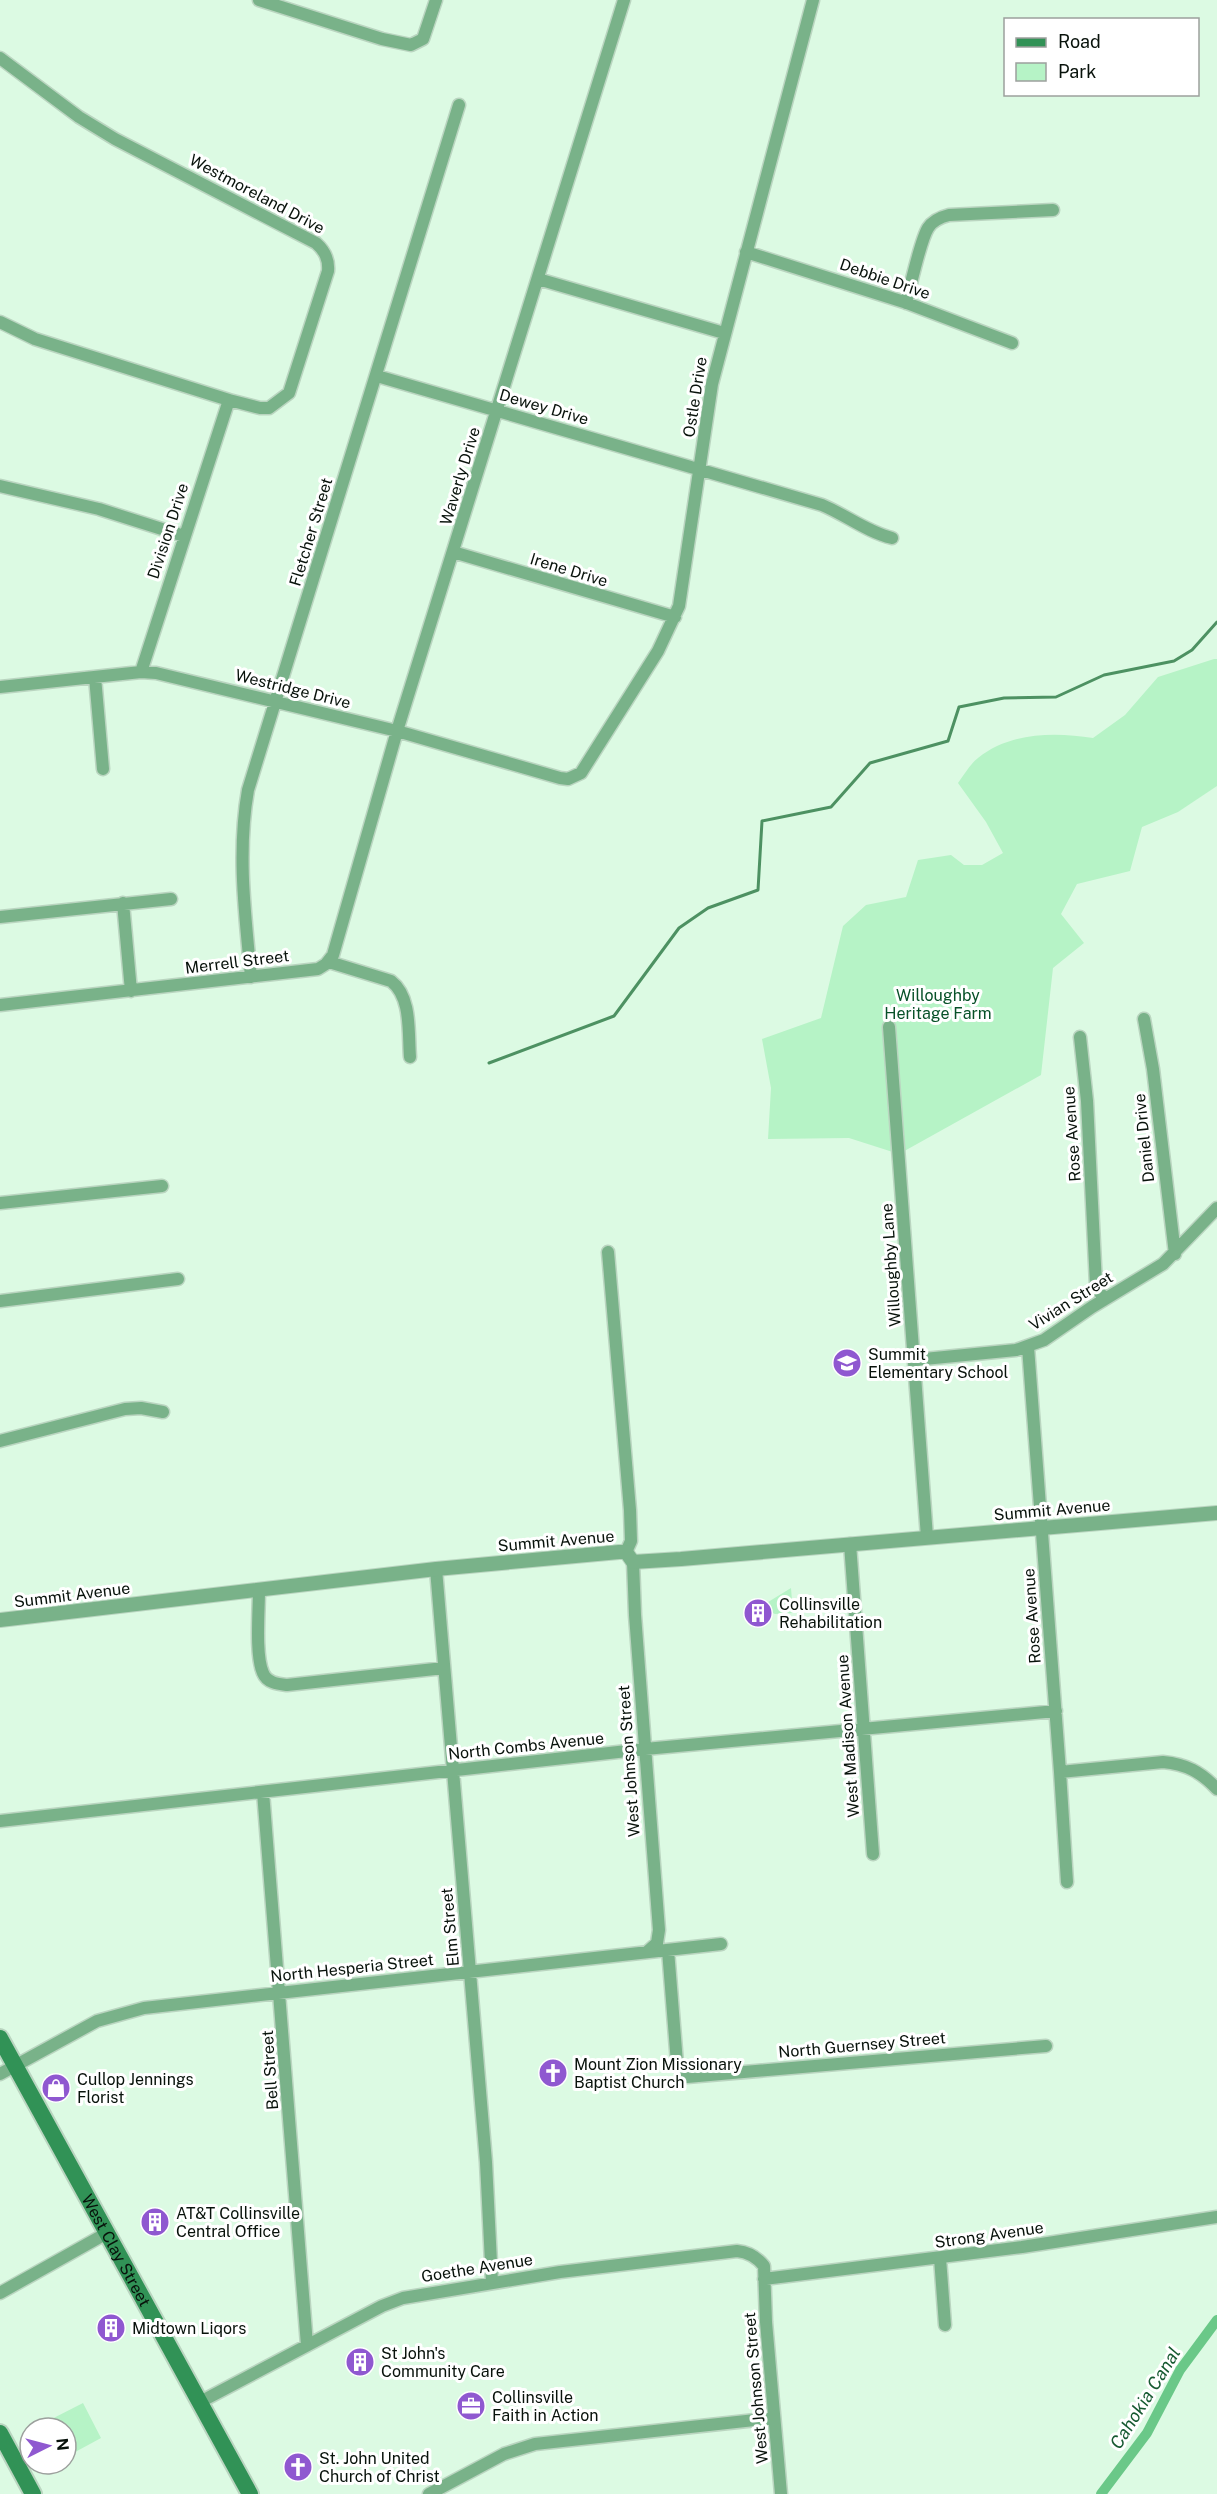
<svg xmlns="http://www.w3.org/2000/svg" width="1217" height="2494" font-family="'Public Sans',sans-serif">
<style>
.green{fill:#b6f3c6}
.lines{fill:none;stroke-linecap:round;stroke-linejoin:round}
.stream{stroke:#4d9162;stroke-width:3}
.canal{stroke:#6ac888;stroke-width:10}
.minor-casing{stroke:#bad5c0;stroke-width:15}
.tertiary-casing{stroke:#bad5c0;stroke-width:16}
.secondary-casing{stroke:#bad5c0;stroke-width:20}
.minor{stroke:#79b289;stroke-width:12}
.tertiary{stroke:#79b289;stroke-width:14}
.secondary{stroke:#319256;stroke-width:16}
.labels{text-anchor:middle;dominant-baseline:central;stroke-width:6;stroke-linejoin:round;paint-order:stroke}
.street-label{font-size:16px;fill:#08120b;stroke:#fff}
.park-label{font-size:16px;fill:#075128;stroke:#fff}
.poi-label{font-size:16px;fill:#08120b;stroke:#fff;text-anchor:start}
.water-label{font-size:18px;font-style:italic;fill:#165a31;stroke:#fff}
</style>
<rect width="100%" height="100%" fill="#dcfae3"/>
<path class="green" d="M1214 659H1217V786L1178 812 1142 827 1130 871 1077 884 1061 914 1084 943 1053 968 1041 1075 899 1154 849 1138 768 1139 771 1088 762 1039 821 1018 843 926 866 905 906 897 918 860 951 855 964 865H982L1003 853 986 822 958 783C964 775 970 764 978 758 1010 732 1055 732 1093 738L1125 715 1158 677Z
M791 1588 793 1613 775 1614 760 1607Z
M83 2403 101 2438 66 2457V2428H34Z"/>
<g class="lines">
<path class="stream" d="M489 1063 614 1016 679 928 708 908 758 890 762 821 831 807 870 763 948 741 959 707 1004 698 1056 697 1104 675 1174 661 1192 650 1217 622"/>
<path class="canal" d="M1101 2494 1147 2433 1180 2370 1217 2320"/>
<g class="minor-casing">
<path id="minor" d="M259 0 382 39 411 45 423 39 436 0
M0 58 79 117 115 139 316 243C325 251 329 259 328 271L289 393 269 408H260L229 400 35 339 0 322
M746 252 904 302 1012 343
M538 279 724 333
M906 303C911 285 920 241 928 228 933 220 941 217 949 215L1053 210
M377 376 822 505C846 515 867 532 892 538
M0 486 99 509 184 536
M453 552 675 617
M141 672 229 400
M95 677 103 769
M0 687 141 672 156 673 397 731 560 778 568 779 581 773 658 651 679 606 712 384 813 0
M123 903 131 991
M0 917 171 899
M329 962 391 981C412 997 408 1033 410 1057
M251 977C245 914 237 852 248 790L459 105
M0 1005 318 969 326 964 333 955 397 731 624 0
M1144 1019 1153 1069 1175 1254
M889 1027 927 1537
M1080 1037 1087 1101 1096 1285 1104 1300
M0 1203 162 1186
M608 1252 630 1510 631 1541 626 1552
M0 1301 178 1279
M1028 1347 1060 1772 1067 1882
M914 1360 1016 1350 1044 1340 1092 1307 1163 1264 1217 1208
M0 1441 125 1409 141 1408 163 1412
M850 1544 873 1854
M633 1562 635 1615 659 1930 657 1943 647 1952
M436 1569 486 2162 492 2283
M259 1590C259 1611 255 1655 263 1673 267 1683 278 1684 287 1685L444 1668
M1060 1772 1163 1762C1186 1764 1201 1772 1217 1789
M263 1792 307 2345
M0 1821 645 1749 1056 1711
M668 1950 677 2063 682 2073 687 2077 1046 2046
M0 2074 97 2021 144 2008 721 1944
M940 2258 945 2325
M764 2279 1022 2247 1217 2217
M0 2293 107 2233
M200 2402 382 2306 403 2298 560 2272 737 2251C748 2252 756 2256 764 2266L766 2322 781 2494
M429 2494 504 2454 535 2444 774 2418"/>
</g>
<g class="tertiary-casing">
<path id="tertiary" d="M0 1620 436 1569 619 1552H626L633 1562 681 1559 1217 1513"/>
</g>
<g class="secondary-casing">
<g id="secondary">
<path id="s1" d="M0 2038 250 2494"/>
<path d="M0 2433 33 2494"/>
</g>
</g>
<use href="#minor" class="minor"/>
<use href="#tertiary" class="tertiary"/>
<use href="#secondary" class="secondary"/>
</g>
<defs>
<g id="school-disc" transform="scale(1.5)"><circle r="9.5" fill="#8f58d0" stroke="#fff"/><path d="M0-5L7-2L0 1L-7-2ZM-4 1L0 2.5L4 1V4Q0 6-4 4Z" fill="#fff"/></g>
<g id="building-disc" transform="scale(1.5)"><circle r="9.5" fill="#8f58d0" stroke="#fff"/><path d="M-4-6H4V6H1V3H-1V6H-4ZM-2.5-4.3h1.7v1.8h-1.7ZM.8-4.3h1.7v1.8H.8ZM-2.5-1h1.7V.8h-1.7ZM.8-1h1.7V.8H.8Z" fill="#fff"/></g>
<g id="church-disc" transform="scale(1.5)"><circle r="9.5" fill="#8f58d0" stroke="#fff"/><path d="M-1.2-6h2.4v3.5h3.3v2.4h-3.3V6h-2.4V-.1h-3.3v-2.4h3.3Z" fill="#fff"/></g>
<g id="shop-disc" transform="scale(1.5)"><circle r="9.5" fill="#8f58d0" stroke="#fff"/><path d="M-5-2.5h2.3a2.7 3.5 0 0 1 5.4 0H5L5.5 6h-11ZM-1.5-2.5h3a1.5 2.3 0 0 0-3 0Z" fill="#fff"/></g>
<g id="office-disc" transform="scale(1.5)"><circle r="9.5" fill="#8f58d0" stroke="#fff"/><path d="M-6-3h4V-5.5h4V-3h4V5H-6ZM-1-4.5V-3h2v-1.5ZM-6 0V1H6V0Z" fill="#fff"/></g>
</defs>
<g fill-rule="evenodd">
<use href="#school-disc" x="847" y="1363"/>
<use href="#building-disc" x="758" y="1613"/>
<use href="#church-disc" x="553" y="2073"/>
<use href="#shop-disc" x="56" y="2088"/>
<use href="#building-disc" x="155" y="2222"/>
<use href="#building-disc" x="111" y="2328"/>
<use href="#building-disc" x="360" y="2362"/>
<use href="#office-disc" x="471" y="2406"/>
<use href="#church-disc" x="298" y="2467"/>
</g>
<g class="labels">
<g class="street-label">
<text transform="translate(257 194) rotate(28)">Westmoreland Drive</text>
<text transform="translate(885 279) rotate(19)">Debbie Drive</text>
<text transform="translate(695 397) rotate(-81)">Ostle Drive</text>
<text transform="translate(544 407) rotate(16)">Dewey Drive</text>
<text transform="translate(460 476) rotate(-73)">Waverly Drive</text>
<text transform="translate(168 531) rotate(-72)">Division Drive</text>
<text transform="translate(311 532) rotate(-73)">Fletcher Street</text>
<text transform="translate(569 570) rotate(17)">Irene Drive</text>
<text transform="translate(293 689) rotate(14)">Westridge Drive</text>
<text transform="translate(237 962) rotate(-7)">Merrell Street</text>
<text transform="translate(1072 1134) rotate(-94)">Rose Avenue</text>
<text transform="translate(1144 1138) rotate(-96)">Daniel Drive</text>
<text transform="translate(891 1265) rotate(-94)">Willoughby Lane</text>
<text transform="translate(1071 1301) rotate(-32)">Vivian Street</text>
<text transform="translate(1052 1510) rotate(-5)">Summit Avenue</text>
<text transform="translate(556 1541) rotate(-5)">Summit Avenue</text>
<text transform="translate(72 1595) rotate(-7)">Summit Avenue</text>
<text transform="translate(1032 1616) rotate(-94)">Rose Avenue</text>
<text transform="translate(848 1736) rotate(-94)">West Madison Avenue</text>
<text transform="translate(526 1746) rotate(-6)">North Combs Avenue</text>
<text transform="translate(629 1761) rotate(-94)">West Johnson Street</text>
<text transform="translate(450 1927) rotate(-95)">Elm Street</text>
<text transform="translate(352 1968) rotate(-6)">North Hesperia Street</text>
<text transform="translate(862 2045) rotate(-5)">North Guernsey Street</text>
<text transform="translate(270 2070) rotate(-94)">Bell Street</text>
<text transform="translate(989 2235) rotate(-8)">Strong Avenue</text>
<text stroke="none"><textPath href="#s1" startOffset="242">West Clay Street</textPath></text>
<text transform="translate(477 2268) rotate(-9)">Goethe Avenue</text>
<text transform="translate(756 2388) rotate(-95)">West Johnson Street</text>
</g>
<g class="park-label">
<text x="938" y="995">Willoughby<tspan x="938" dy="18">Heritage Farm</tspan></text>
</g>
<g class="poi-label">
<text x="868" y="1354">Summit<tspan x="868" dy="18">Elementary School</tspan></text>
<text x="779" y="1604">Collinsville<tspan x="779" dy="18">Rehabilitation</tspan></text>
<text x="574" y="2064">Mount Zion Missionary<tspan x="574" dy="18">Baptist Church</tspan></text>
<text x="77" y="2079">Cullop Jennings<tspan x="77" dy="18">Florist</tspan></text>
<text x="176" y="2213">AT&amp;T Collinsville<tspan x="176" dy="18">Central Office</tspan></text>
<text x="132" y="2328">Midtown Liqors</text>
<text x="381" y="2353">St John's<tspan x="381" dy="18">Community Care</tspan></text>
<text x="492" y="2397">Collinsville<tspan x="492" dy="18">Faith in Action</tspan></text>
<text x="319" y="2458">St. John United<tspan x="319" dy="18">Church of Christ</tspan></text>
</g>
<g class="water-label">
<text transform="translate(1145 2398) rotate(-58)">Cahokia Canal</text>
</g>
</g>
<rect x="1004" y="18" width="195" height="78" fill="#ffffff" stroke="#9ca09d" stroke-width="1.5"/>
<rect x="1016" y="38" width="30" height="9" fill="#319256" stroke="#9ca09d" stroke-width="1.5"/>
<text x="1058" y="48" font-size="18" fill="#08120b">Road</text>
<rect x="1016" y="63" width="30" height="18" fill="#b6f3c6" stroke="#9ca09d" stroke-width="1.5"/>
<text x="1058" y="78" font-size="18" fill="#08120b">Park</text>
<g transform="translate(48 2446) rotate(84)"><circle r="28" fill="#ffffff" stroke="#9ca09d" stroke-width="1.5"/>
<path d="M0-4.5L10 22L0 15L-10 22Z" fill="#8f58d0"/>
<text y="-9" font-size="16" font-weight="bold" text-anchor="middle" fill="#08120b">N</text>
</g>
</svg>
